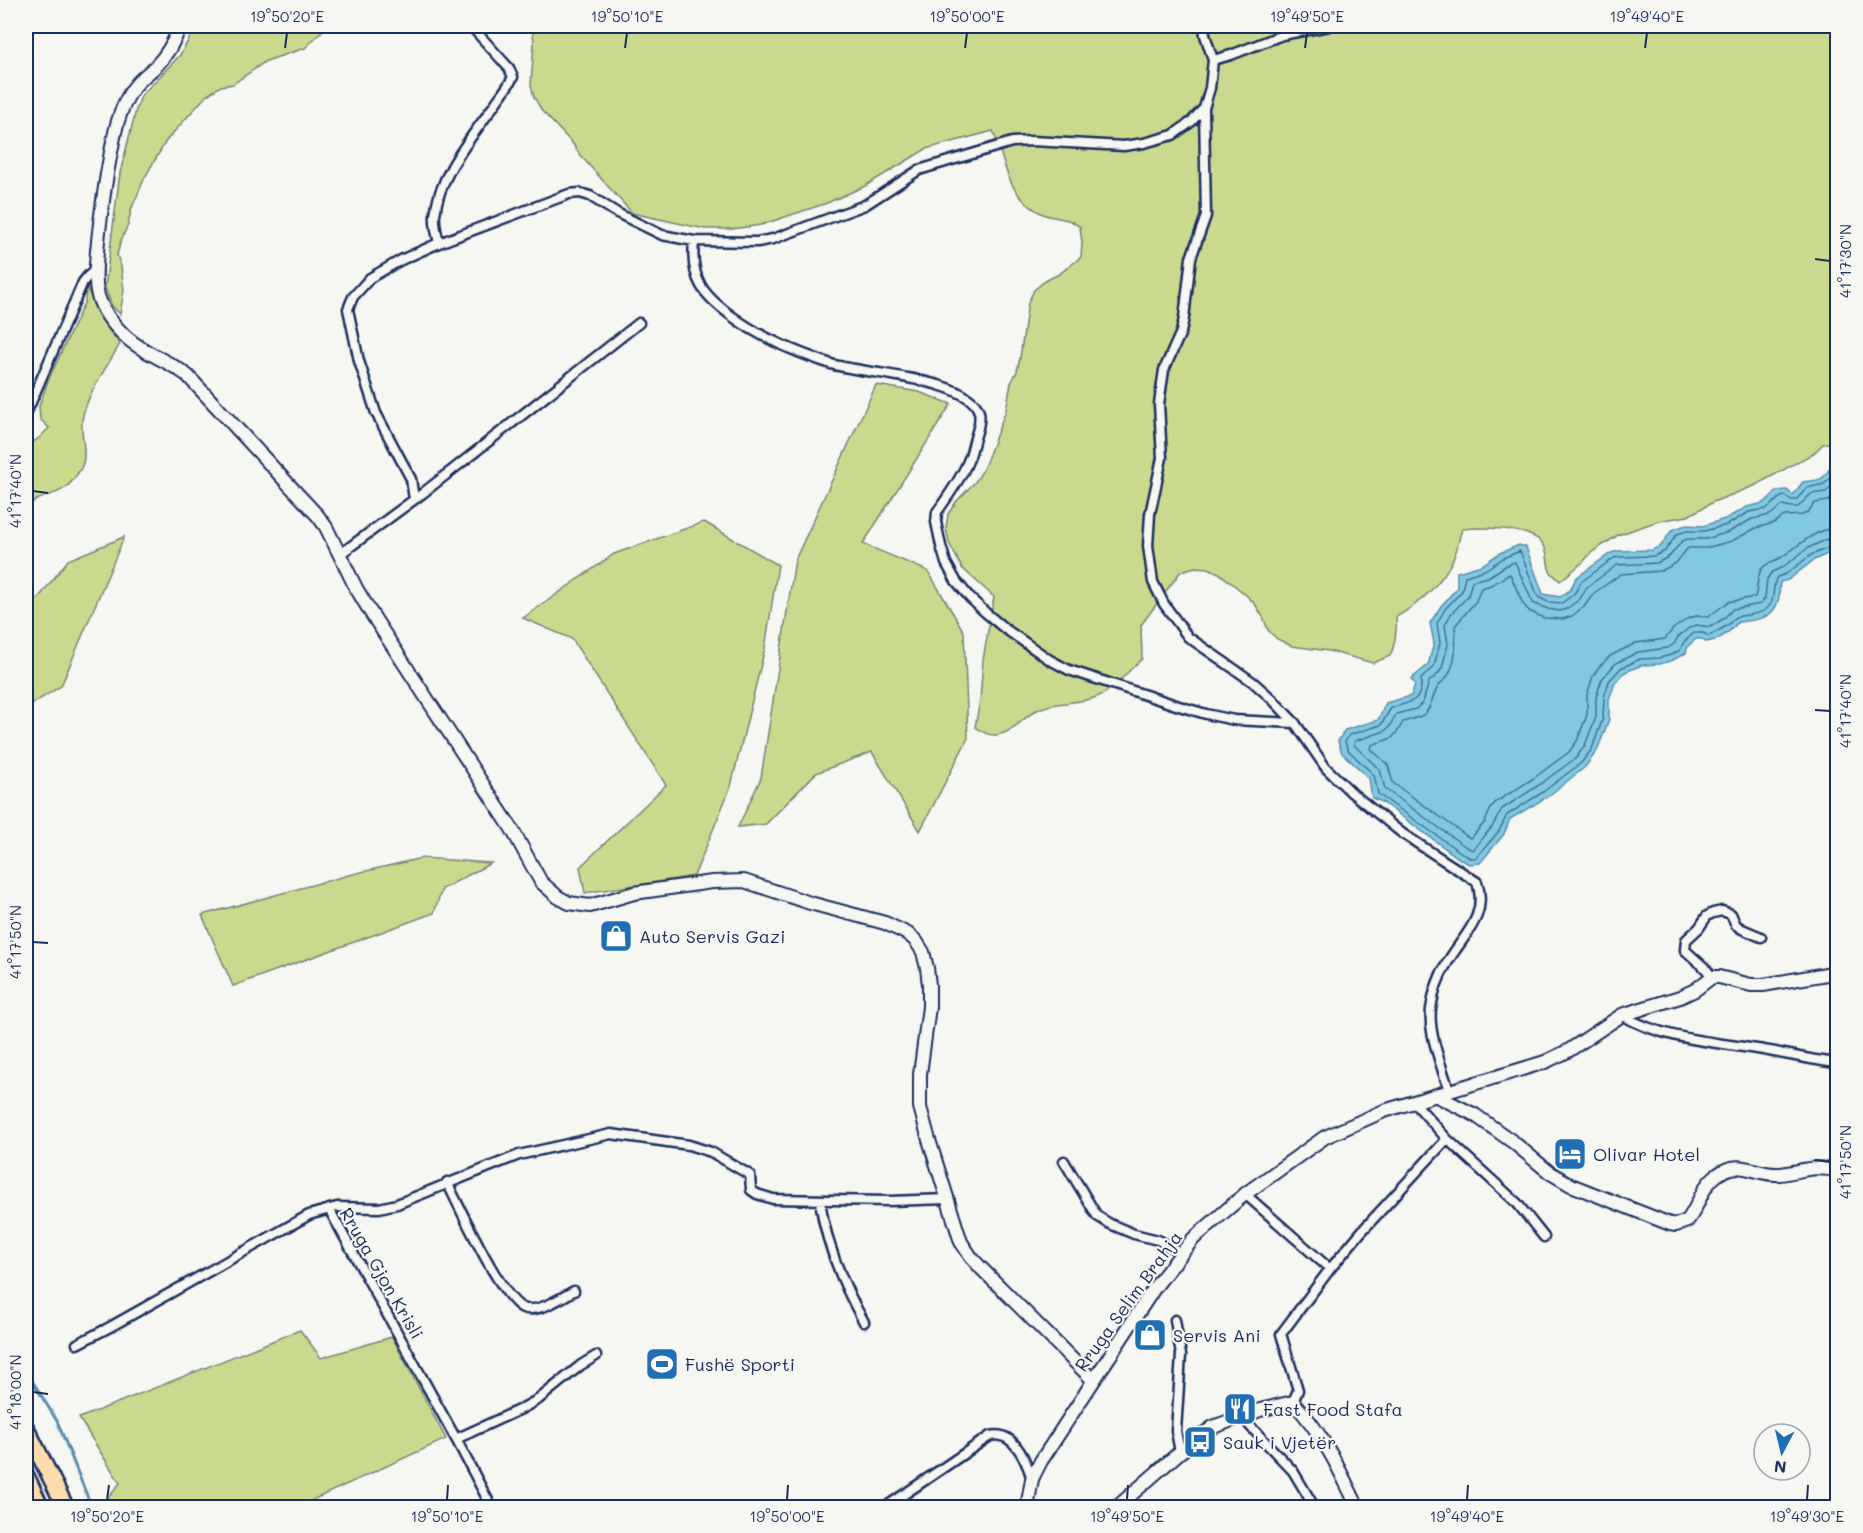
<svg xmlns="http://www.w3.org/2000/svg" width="1863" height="1533" font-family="Mali,sans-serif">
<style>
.green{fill:#c9da8e;stroke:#728476;stroke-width:1.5}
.water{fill:#80c9e1;stroke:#588bad;stroke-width:1.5}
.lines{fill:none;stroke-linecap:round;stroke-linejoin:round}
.shore{stroke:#436d92;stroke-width:1.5}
.stream{stroke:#588bad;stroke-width:3}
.street-casing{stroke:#1b2f5e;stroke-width:13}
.secondary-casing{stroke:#1b2f5e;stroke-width:16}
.highway-casing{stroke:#1b2f5e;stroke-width:20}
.street{stroke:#f6f6f2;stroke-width:8}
.secondary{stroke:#f6f6f2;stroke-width:12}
.highway{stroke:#fcdcac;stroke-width:15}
.ticks{fill:none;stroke:#1b2f5e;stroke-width:2}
.labels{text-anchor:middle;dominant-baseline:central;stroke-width:4.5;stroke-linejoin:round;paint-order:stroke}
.poi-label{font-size:18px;fill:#1b2f5e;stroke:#f6f6f2;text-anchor:start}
.street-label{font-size:18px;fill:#1b2f5e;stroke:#f6f6f2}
.neatline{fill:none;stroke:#1b2f5e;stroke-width:2}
.ticks-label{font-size:15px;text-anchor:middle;fill:#1b2f5e}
</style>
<rect width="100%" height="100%" fill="#f6f6f2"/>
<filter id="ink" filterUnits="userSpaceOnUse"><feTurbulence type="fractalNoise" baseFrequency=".0167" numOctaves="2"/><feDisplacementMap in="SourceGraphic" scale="12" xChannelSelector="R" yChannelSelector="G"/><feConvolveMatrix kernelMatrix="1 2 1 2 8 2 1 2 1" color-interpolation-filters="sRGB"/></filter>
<g filter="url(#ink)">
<path class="green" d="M193 26H327L305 48 266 61 233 84 221 86 206 96 166 141 145 177 131 210 128 225 121 240 117 255 121 267 124 290 120 314 112 306 105 288 120 173 136 110 141 96 180 55 191 36Z
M532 26H1837V441L1823 444 1814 453 1754 486 1713 502 1688 516 1658 521 1618 535 1592 552 1583 562 1560 581C1557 578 1552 574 1550 571 1546 562 1549 552 1543 544 1531 527 1481 527 1462 529 1459 538 1458 548 1454 557 1443 582 1420 604 1396 617 1397 631 1396 642 1390 656L1373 663 1329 651 1292 646 1277 639 1268 630 1263 617 1255 604 1245 594 1219 573 1208 568 1195 567 1181 571 1141 625 1142 659C1128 670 1116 688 1099 696 1079 705 1055 700 1035 711 1024 717 1014 731 1001 734 990 737 984 733 975 727L980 701 983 660 994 597 962 568 949 543 946 528 948 514 956 502 975 482 983 470 1006 410 1011 383 1017 371 1020 358 1028 303 1034 290 1045 281 1059 274 1081 257 1082 243 1080 227C1077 225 1072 221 1068 220 1059 217 1050 218 1041 213 1006 195 1006 163 993 131L926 149 865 186 827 203 761 225 732 229H705L632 213 580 155 573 144 542 111 534 97 531 85 534 42Z
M86 286 99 316 120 344C107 367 90 389 83 415 78 432 90 454 80 470 76 476 71 484 65 488 53 497 32 496 26 511V447L39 438 49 428 40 419 39 406 48 381 85 301Z
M876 385 919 392 951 404 863 544 928 571 964 632 968 738 920 831 872 752 816 773 766 824 738 827 761 778 795 560Z
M704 522 778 565 765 648 731 786 694 876 585 893 580 867 666 785 572 639 523 618 614 554Z
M124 537 61 686 26 708V614L68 560Z
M422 858 491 863 442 889 434 913 233 986 202 915 349 875Z
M300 1330 321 1358 392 1337 446 1439 297 1507H101L120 1483 79 1418Z"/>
<path class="water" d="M1837 459 1838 547 1836 550 1814 560 1788 580 1780 582C1779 588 1780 595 1778 601 1773 620 1754 620 1738 622 1730 632 1718 641 1705 642L1702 639H1696L1688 646 1686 653 1673 660 1660 664 1642 665 1625 672 1615 683 1609 699V719L1597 751 1585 767 1547 797 1510 819 1504 834 1480 863 1469 864 1460 859 1382 802 1372 798 1369 778 1342 753 1338 741 1345 730 1378 720 1386 703 1411 696 1415 684 1411 679 1428 665 1434 643 1430 623 1441 606 1457 588V572L1482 565 1500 553 1519 545 1526 547 1543 594 1560 597 1570 590 1576 578 1611 553 1618 551 1652 550 1661 546 1672 530 1686 525 1703 526 1725 519 1747 507 1764 503 1777 491 1787 490 1793 495 1803 482C1809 480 1817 482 1822 478 1830 473 1829 463 1837 459Z"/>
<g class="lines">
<path class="shore" d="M1838 465 1831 478 1824 484 1807 488 1796 500H1791L1785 496 1781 497 1766 509 1749 512 1727 525 1704 531H1687L1677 534 1665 551 1654 556 1619 557 1614 558 1581 582 1574 594 1562 603 1548 602 1538 597 1520 551 1503 558 1485 570 1465 576 1462 591 1445 609 1437 623 1440 643 1434 666 1421 679C1423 703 1409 702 1391 708L1381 725 1349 735 1345 742 1348 750 1374 775 1378 794 1463 854 1470 858H1476L1499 831 1507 815 1543 792 1581 763 1592 749 1603 718 1604 698 1609 681 1621 668 1640 659 1659 658 1671 655 1680 650 1684 642 1694 633H1703L1709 636 1728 625 1735 617C1750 614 1770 616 1773 597 1774 590 1773 584 1777 577L1786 574 1811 555 1838 544
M1838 481 1826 492 1811 494 1798 507H1791L1783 505 1770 515 1752 519 1729 532 1706 539H1688L1682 541 1670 556 1657 563 1617 565 1587 587 1580 599 1566 609 1560 611 1548 609 1533 603 1515 562 1507 565 1488 577 1472 581 1468 596 1451 614 1445 625 1448 644 1442 668 1438 674 1429 682 1423 702 1416 709 1396 714 1390 726 1385 731 1355 741 1354 745 1380 770 1385 789 1466 847 1473 850 1492 827 1502 809 1539 785 1576 758 1585 745 1596 717V697L1602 679 1616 663 1638 652 1668 648 1674 644 1678 637 1689 628 1696 625 1710 627 1723 619 1733 609 1761 604 1765 598 1767 579 1772 572 1783 567 1808 548 1830 538 1838 537
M1838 495 1828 501 1815 503 1808 512 1802 515 1784 516 1774 523 1756 528 1732 541 1706 548H1688L1676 563 1661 571 1621 574 1594 593 1584 607 1572 616 1563 619 1544 618 1529 611 1523 604 1510 574 1491 585 1481 588 1476 601 1455 626C1456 643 1457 662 1447 677 1444 681 1439 684 1437 688 1425 715 1433 713 1403 722L1398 731 1392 738 1372 745 1371 749 1388 765 1393 783 1468 837 1471 838 1485 822 1491 808 1496 802 1534 778 1569 752 1577 741 1587 715V695L1593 676 1598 668 1610 656 1636 643 1665 639 1673 629 1687 619 1696 616 1708 617 1728 602 1755 597C1758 589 1756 579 1761 570 1766 562 1773 562 1780 558 1798 547 1815 528 1838 528"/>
<path class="stream" d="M26 1371 57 1421 92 1508"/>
<g class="street-casing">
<path id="street" d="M1213 60 1231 55 1282 35 1329 26
M1204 108 1206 216 1191 258 1184 318 1181 332 1164 370 1159 404 1162 458 1150 514 1148 546 1153 582 1164 604 1188 637 1253 682 1272 699 1295 723 1326 768 1352 793 1403 834 1477 882C1489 918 1461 937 1446 965 1438 978 1433 994 1431 1009 1428 1034 1442 1066 1449 1091
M694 241C690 280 703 295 733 317 763 339 796 352 831 364 862 374 970 378 979 412 981 420 978 428 976 435 973 443 972 453 968 461 961 479 948 496 937 512L936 522 941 546 946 563 956 581 970 598 986 613 1004 628 1050 660 1069 670 1179 706 1206 714 1234 720 1295 723
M439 243C437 234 434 225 435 215 439 174 472 137 495 104 501 95 508 87 513 77L509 68 471 26
M26 414 83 282 88 276 95 270
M414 499 411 479 376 413 359 361 348 309 353 297 370 278 401 260 439 243 569 194 580 193 590 196 617 213 662 235 694 241 757 242 773 239 865 205 919 170 1012 142 1032 141 1124 146 1144 143 1173 135 1191 122 1204 108 1210 88 1213 60 1205 35 1204 26
M339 555 423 493 639 323
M1712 977 1706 969 1685 950 1686 940 1699 928 1707 916 1713 913 1722 911 1731 914 1736 925 1742 929 1761 937
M1622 1015C1665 1041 1720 1042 1769 1051 1792 1055 1814 1061 1838 1063
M1414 1102 1447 1139 1517 1203 1544 1237
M1064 1161 1097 1216 1110 1224 1134 1234 1158 1240 1182 1253
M447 1182C459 1206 502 1300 523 1308 538 1314 560 1298 574 1291
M1245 1194 1330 1269
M820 1201C826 1244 843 1285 864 1322
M329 1209 456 1439 492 1508
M1175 1320 1181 1355 1176 1431 1180 1452
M77 1344 110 1327 309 1215 337 1207 379 1208 397 1204 519 1155 611 1134 689 1145 711 1152 750 1175 751 1190 757 1194 773 1199 889 1201 948 1199
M1293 1402 1298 1390 1281 1334 1330 1269 1362 1231 1447 1139
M1244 1417 1250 1426 1293 1471 1315 1508
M456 1439 521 1409 539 1399 581 1365 596 1356
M884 1508 990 1436C1014 1430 1026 1460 1032 1479"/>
</g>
<g class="secondary-casing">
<path id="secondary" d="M180 26C175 40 167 55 156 66 149 73 141 78 135 86 125 98 120 113 116 128 107 168 101 210 97 251 96 266 94 281 98 296 103 312 114 326 126 337 144 354 169 360 188 376L318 516 326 527 356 588 371 613 512 829 541 882 558 897 569 903 590 906 634 893 712 882 744 881 810 903 885 923 908 934 916 941 923 952 927 968 929 985V1007L920 1074V1107L929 1140 961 1242 971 1257 980 1267 1093 1380
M1437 1096 1475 1115 1513 1142 1549 1172 1571 1185 1670 1224 1676 1225 1687 1221C1699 1207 1701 1186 1717 1175 1740 1157 1756 1176 1779 1174 1801 1172 1814 1164 1838 1171
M1027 1508 1032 1479 1041 1461 1155 1287 1193 1239 1245 1194 1325 1137 1348 1127 1384 1111 1545 1062 1568 1051 1622 1015 1680 997 1695 990 1712 977H1719L1751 985H1763L1838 972
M1116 1508 1180 1452 1213 1427 1260 1410 1293 1402C1322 1432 1340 1470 1358 1508"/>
</g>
<g class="highway-casing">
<path id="highway" d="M26 1428 66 1508
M26 1476 41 1508"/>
</g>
<use href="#street" class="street"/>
<use href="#secondary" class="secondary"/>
<use href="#highway" class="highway"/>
</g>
</g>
<path class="ticks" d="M285 48 287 33M625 48 627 33M965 48 967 33M1305 48 1307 33M1645 48 1647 33M1815 259 1830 261M33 491 48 493M1815 710 1830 711M33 942 48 943M1815 1160 1830 1162M33 1392 48 1394M107 1500 109 1485M447 1500 448 1485M787 1500 788 1485M1127 1500 1128 1485M1467 1500 1468 1485M1807 1500 1808 1485"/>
<defs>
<g id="shop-square" transform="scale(1.725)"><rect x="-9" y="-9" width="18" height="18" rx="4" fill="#1f6fb2" stroke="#f6f6f2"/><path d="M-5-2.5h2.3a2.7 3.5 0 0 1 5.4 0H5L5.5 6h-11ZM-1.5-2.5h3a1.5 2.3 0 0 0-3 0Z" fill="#fff"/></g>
<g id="hotel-square" transform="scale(1.725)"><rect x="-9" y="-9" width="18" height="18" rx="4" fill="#1f6fb2" stroke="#f6f6f2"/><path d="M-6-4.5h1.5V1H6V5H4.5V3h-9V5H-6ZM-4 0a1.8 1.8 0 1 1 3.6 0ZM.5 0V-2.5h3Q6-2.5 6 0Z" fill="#fff"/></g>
<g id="stadium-square" transform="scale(1.725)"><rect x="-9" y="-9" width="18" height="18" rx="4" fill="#1f6fb2" stroke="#f6f6f2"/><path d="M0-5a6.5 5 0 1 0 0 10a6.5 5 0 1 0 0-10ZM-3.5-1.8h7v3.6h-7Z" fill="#fff"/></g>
<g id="restaurant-square" transform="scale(1.725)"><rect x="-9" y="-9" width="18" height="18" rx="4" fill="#1f6fb2" stroke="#f6f6f2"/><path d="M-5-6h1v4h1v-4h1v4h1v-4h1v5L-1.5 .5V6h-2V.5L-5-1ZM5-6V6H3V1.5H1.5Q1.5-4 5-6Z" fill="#fff"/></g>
<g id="bus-square" transform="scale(1.725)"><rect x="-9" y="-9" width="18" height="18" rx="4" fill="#1f6fb2" stroke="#f6f6f2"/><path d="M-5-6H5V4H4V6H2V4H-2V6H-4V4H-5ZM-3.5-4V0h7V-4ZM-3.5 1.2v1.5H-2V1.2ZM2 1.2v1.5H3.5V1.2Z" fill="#fff"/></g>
</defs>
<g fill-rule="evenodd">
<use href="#shop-square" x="616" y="936"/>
<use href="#hotel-square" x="1570" y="1154"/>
<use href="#shop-square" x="1150" y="1335"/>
<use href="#stadium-square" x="662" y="1364"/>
<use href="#restaurant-square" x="1240" y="1409"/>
<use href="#bus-square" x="1200" y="1442"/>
</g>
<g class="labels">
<g class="poi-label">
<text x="639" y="936">Auto Servis Gazi</text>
<text x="1593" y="1154">Olivar Hotel</text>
<text x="1173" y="1335">Servis Ani</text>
<text x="685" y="1364">Fushë Sporti</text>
<text x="1263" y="1409">Fast Food Stafa</text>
<text x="1223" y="1442">Sauk i Vjetër</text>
</g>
<g class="street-label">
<text transform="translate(382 1273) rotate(60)">Rruga Gjon Krisli</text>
<text transform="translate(1128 1301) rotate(-54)">Rruga Selim Brahja</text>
</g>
</g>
<rect width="1863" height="1533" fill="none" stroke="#f6f6f2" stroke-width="66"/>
<g transform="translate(1782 1452) rotate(187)"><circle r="28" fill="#f6f6f2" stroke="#9ea6b7" stroke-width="1.5"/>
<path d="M0-4.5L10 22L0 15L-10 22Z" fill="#1f6fb2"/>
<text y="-9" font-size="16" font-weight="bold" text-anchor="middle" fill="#1b2f5e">N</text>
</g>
<rect x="33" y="33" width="1797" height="1467" class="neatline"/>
<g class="ticks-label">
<text x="287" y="22">19°50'20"E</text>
<text x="627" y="22">19°50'10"E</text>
<text x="967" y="22">19°50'00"E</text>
<text x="1307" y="22">19°49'50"E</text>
<text x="1647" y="22">19°49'40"E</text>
<text transform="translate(1846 261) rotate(-90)" y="5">41°17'30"N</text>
<text transform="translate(16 491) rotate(-90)" y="5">41°17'40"N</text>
<text transform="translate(1846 711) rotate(-90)" y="5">41°17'40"N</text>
<text transform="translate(16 942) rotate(-90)" y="5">41°17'50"N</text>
<text transform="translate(1846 1162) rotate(-90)" y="5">41°17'50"N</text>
<text transform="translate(16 1392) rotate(-90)" y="5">41°18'00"N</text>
<text x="107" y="1522">19°50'20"E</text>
<text x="447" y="1522">19°50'10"E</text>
<text x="787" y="1522">19°50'00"E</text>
<text x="1127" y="1522">19°49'50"E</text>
<text x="1467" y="1522">19°49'40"E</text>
<text x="1807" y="1522">19°49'30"E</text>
</g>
</svg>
